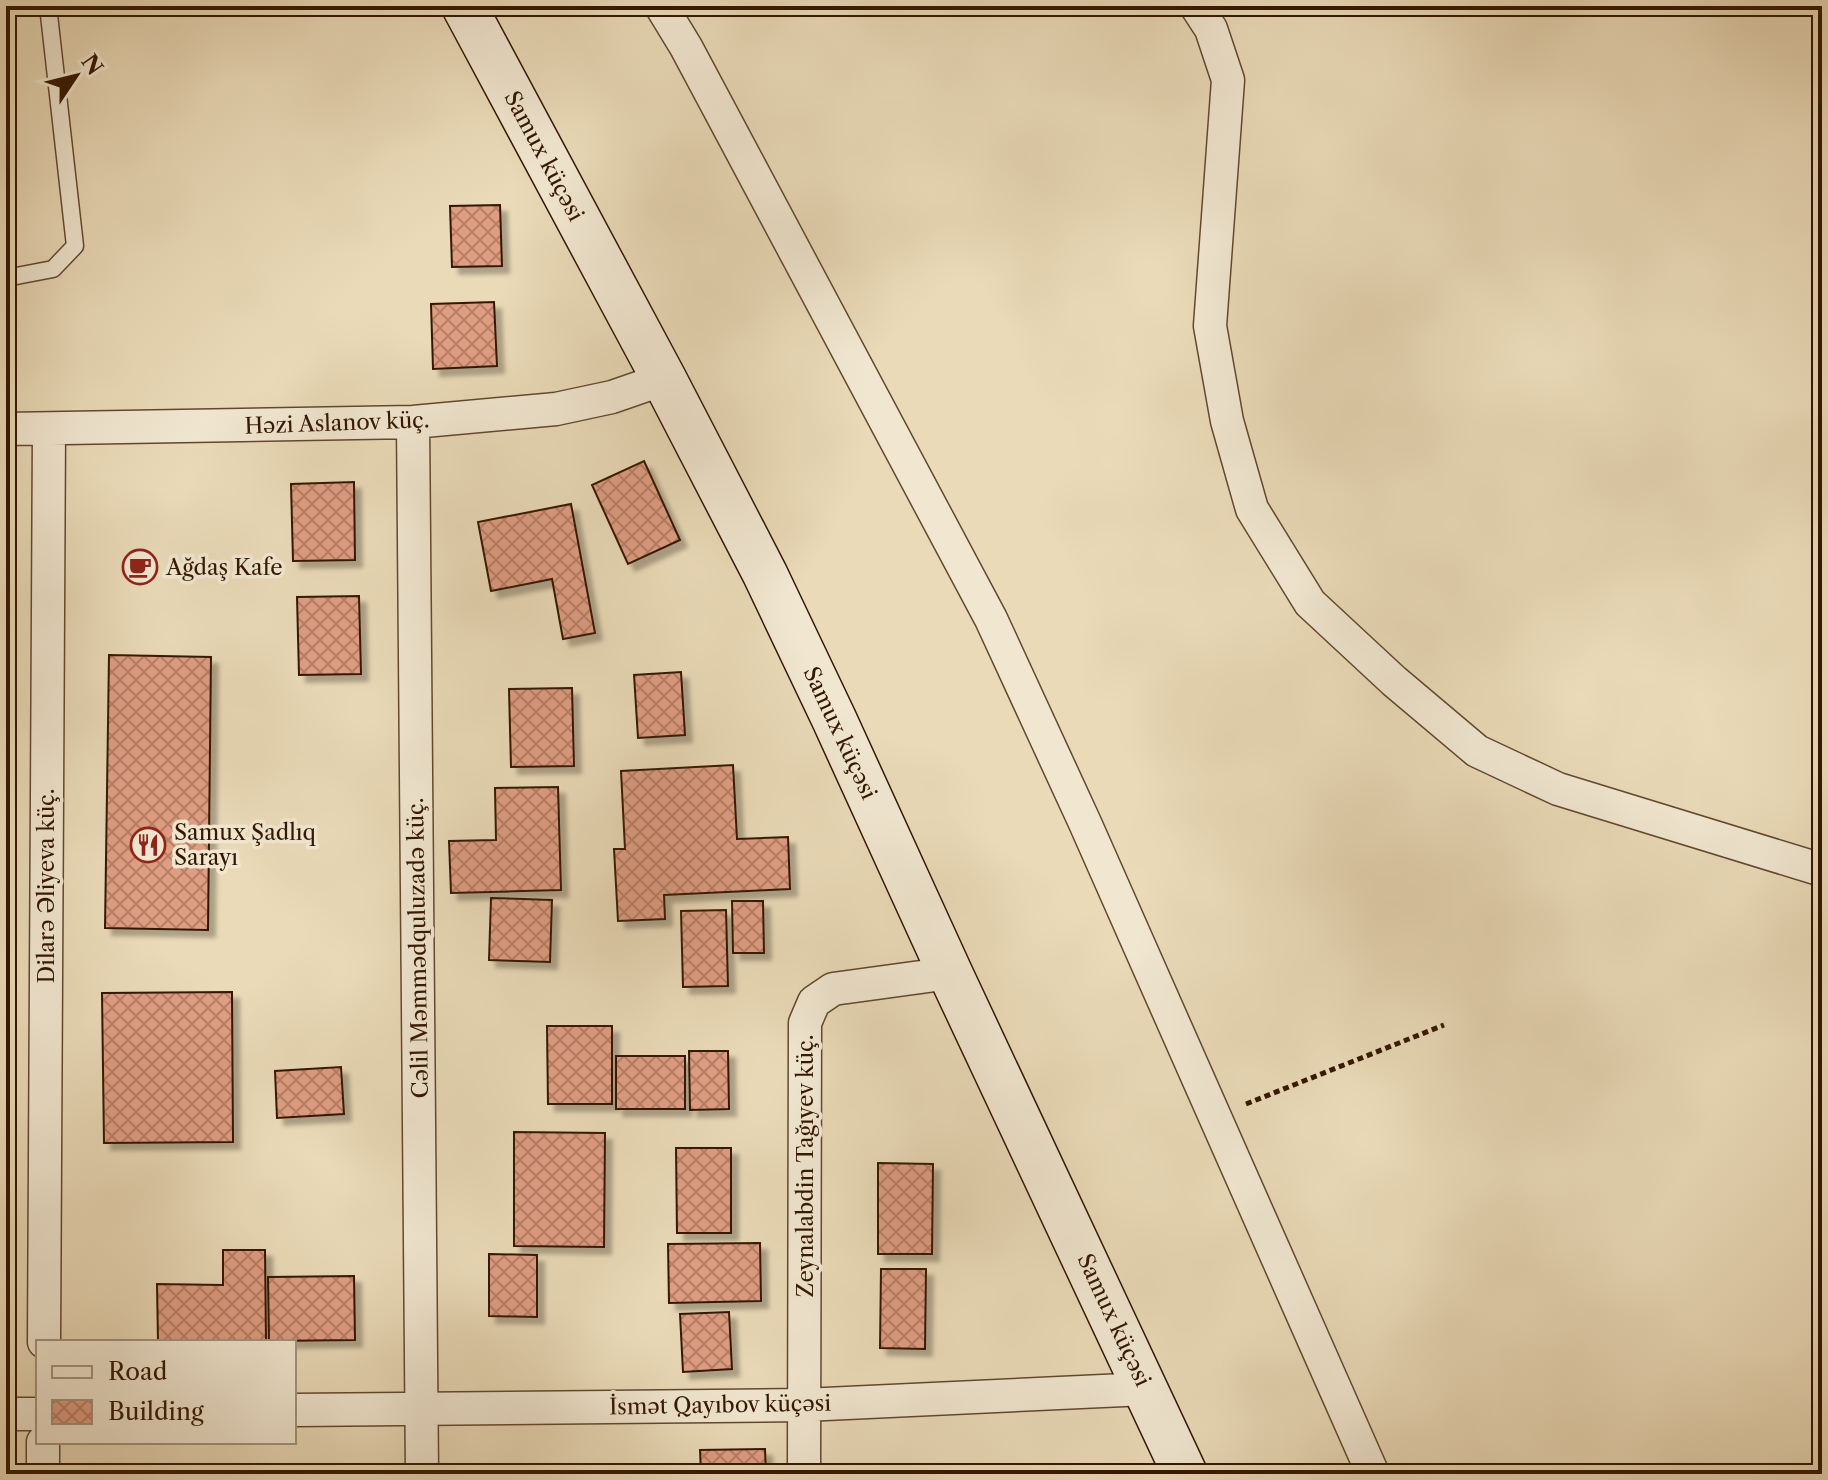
<svg xmlns="http://www.w3.org/2000/svg" width="1828" height="1480" font-family="'Libre Caslon Text',serif">
<style>
.building{fill:url(#building-cross-hatch);stroke:#341700;stroke-width:2;filter:url(#shadow)}
.lines{fill:none;stroke-linecap:round;stroke-linejoin:round}
.lane-casing{stroke:#62482e;stroke-width:19}
.street-casing{stroke:#62482e;stroke-width:35}
.secondary-casing{stroke:#341700;stroke-width:47}
.path{stroke:#341700;stroke-width:5;stroke-dasharray:6 4;stroke-linecap:butt}
.lane{stroke:#f1e7d1;stroke-width:16}
.street{stroke:#f1e7d1;stroke-width:32}
.secondary{stroke:#f1e7d1;stroke-width:44}
.labels{text-anchor:middle;dominant-baseline:central;stroke-width:7;stroke-linejoin:round;paint-order:stroke}
.street-label{font-size:22px;fill:#341700;stroke:#f1e7d1}
.poi-label{font-size:22px;fill:#341700;stroke:#f1e7d1;text-anchor:start}
</style>
<defs>
<pattern id="building-cross-hatch" width="8" height="8" patternUnits="userSpaceOnUse" patternTransform="scale(2)"><rect width="8" height="8" fill="#e09d82"/><path d="M0 0l8 8M0 8l8-8" fill="none" stroke="#b67f68"/></pattern>
<filter id="shadow"><feDropShadow dx="7" dy="7" stdDeviation="2" flood-color="#0004"/></filter>
</defs>
<rect width="100%" height="100%" fill="#eadab8"/>
<filter id="stains"><feTurbulence type="fractalNoise" baseFrequency=".0025" numOctaves="4"/><feColorMatrix values="0 0 0 0 .2 0 0 0 0 .09 0 0 0 0 .02 0 0 0 .5 -.17"/></filter>
<radialGradient id="worn" r=".72"><stop offset=".6" stop-color="#630" stop-opacity="0"/><stop offset="1" stop-color="#630" stop-opacity=".3"/></radialGradient>
<path class="building" d="M500 205 502 266 452 267 450 206Z
M494 302 497 366 433 369 431 304Z
M644 461 680 540 628 564 592 485Z
M354 482 355 560 293 561 291 484Z
M571 504 595 633 563 639 552 579 491 591 478 522Z
M359 596 361 674 299 675 297 597Z
M109 655 211 657 208 930 105 928Z
M681 672 685 735 638 738 634 675Z
M572 688 574 766 511 767 509 689Z
M733 765 737 839 788 837 790 889 664 895 665 919 618 921 614 849H625L621 771Z
M558 787 561 890 451 893 449 841 496 840 495 788Z
M491 898 552 900 550 962 489 960Z
M732 901H763L764 953H733Z
M726 910 728 986 683 987 681 911Z
M232 992 233 1142 104 1143 102 993Z
M547 1026H612V1104H548Z
M689 1051H728L729 1109 690 1110Z
M616 1056H685V1109H616Z
M341 1067 344 1114 277 1118 275 1071Z
M514 1132 605 1133 604 1247 514 1246Z
M676 1148H731V1233H677Z
M878 1163 933 1164 932 1254H878Z
M760 1243 761 1301 669 1303 668 1244Z
M223 1250H265L266 1342H158L157 1284 223 1285Z
M489 1254 537 1255V1317L489 1316Z
M881 1269H926L925 1349 880 1348Z
M354 1276 355 1340 269 1341 268 1277Z
M729 1312 732 1369 683 1372 680 1314Z
M765 1449 766 1474H701L700 1450Z
M897 1467 951 1469V1474H896Z"/>
<g class="lines">
<g class="lane-casing">
<path id="lane" d="M6 278 53 269 75 246 48 6"/>
</g>
<g class="street-casing">
<path id="street" d="M661 6 686 47 991 619 1085 823 1373 1474
M1196 6 1211 29 1228 80 1210 326 1227 421 1252 509 1310 603 1394 681 1477 751 1558 789 1822 870
M413 422 422 1474
M6 429 413 422 556 409 612 397 664 379
M44 1342 49 429
M294 1410 804 1405 1146 1389
M6 1414H38
M43 1474V1442
M804 1474 805 1023 814 1002 833 989 950 973"/>
</g>
<g class="secondary-casing">
<path id="secondary" d="M464 6 664 379 765 574 834 719 950 973 1185 1474"/>
</g>
<path class="path" d="M1246 1104 1444 1025"/>
<use href="#lane" class="lane"/>
<use href="#street" class="street"/>
<use href="#secondary" class="secondary"/>
</g>
<defs>
<g id="cafe-ring" transform="scale(1.8)"><circle r="9.5" fill="#f1e7d1" stroke="#8f2418" stroke-width="1.5"/><path d="M-5.5-4.5H6V0H3Q3 3.5 0 3.5H-2.5Q-5.5 3.5-5.5 0ZM3-3.2v2h1.7v-2ZM-6 4.5H4V6H-6Z" fill="#8f2418"/></g>
<g id="restaurant-ring" transform="scale(1.8)"><circle r="9.5" fill="#f1e7d1" stroke="#8f2418" stroke-width="1.5"/><path d="M-5-6h1v4h1v-4h1v4h1v-4h1v5L-1.5 .5V6h-2V.5L-5-1ZM5-6V6H3V1.5H1.5Q1.5-4 5-6Z" fill="#8f2418"/></g>
</defs>
<g fill-rule="evenodd">
<use href="#cafe-ring" x="140" y="567"/>
<use href="#restaurant-ring" x="148" y="845"/>
</g>
<g class="labels">
<g class="street-label">
<text transform="translate(544 156) rotate(62)">Samux küçəsi</text>
<text transform="translate(337 423) rotate(-2)">Həzi Aslanov küç.</text>
<text transform="translate(840 733) rotate(65)">Samux küçəsi</text>
<text transform="translate(46 886) rotate(-90)">Dilarə Əliyeva küç.</text>
<text transform="translate(418 948) rotate(-91)">Cəlil Məmmədquluzadə küç.</text>
<text transform="translate(805 1166) rotate(-90)">Zeynalabdin Tağıyev küç.</text>
<text transform="translate(1114 1320) rotate(65)">Samux küçəsi</text>
<text transform="translate(720 1405) rotate(-1)">İsmət Qayıbov küçəsi</text>
</g>
<g class="poi-label">
<text x="166" y="567">Ağdaş Kafe</text>
<text x="174" y="832">Samux Şadlıq<tspan x="174" dy="25">Sarayı</tspan></text>
</g>
</g>
<rect width="1828" height="1480" fill="none" stroke="#eadab8" stroke-width="32"/>
<rect x="8" y="8" width="1812" height="1464" fill="none" stroke="#341700" stroke-width="4"/>
<rect x="16" y="16" width="1796" height="1448" fill="none" stroke="#341700" stroke-width="2"/>
<rect x="36" y="1340" width="260" height="104" fill="#f1e7d1" stroke="#a5947d" stroke-width="2"/>
<rect x="52" y="1366" width="40" height="12" fill="#f1e7d1" stroke="#a5947d" stroke-width="2"/>
<text x="108" y="1380" font-size="24" fill="#341700">Road</text>
<rect x="52" y="1400" width="40" height="24" fill="url(#building-cross-hatch)" stroke="#a5947d" stroke-width="2"/>
<text x="108" y="1420" font-size="24" fill="#341700">Building</text>
<g transform="translate(76 76) rotate(55)" stroke="#f1e7d1" stroke-width="6" paint-order="stroke">
<path d="M0-6L14 30L0 20L-14 30Z" fill="#341700"/>
<text y="-12" font-size="22" font-weight="bold" text-anchor="middle" fill="#341700">N</text>
</g>
<rect width="100%" height="100%" filter="url(#stains)"/>
<rect width="100%" height="100%" fill="url(#worn)"/>
</svg>
